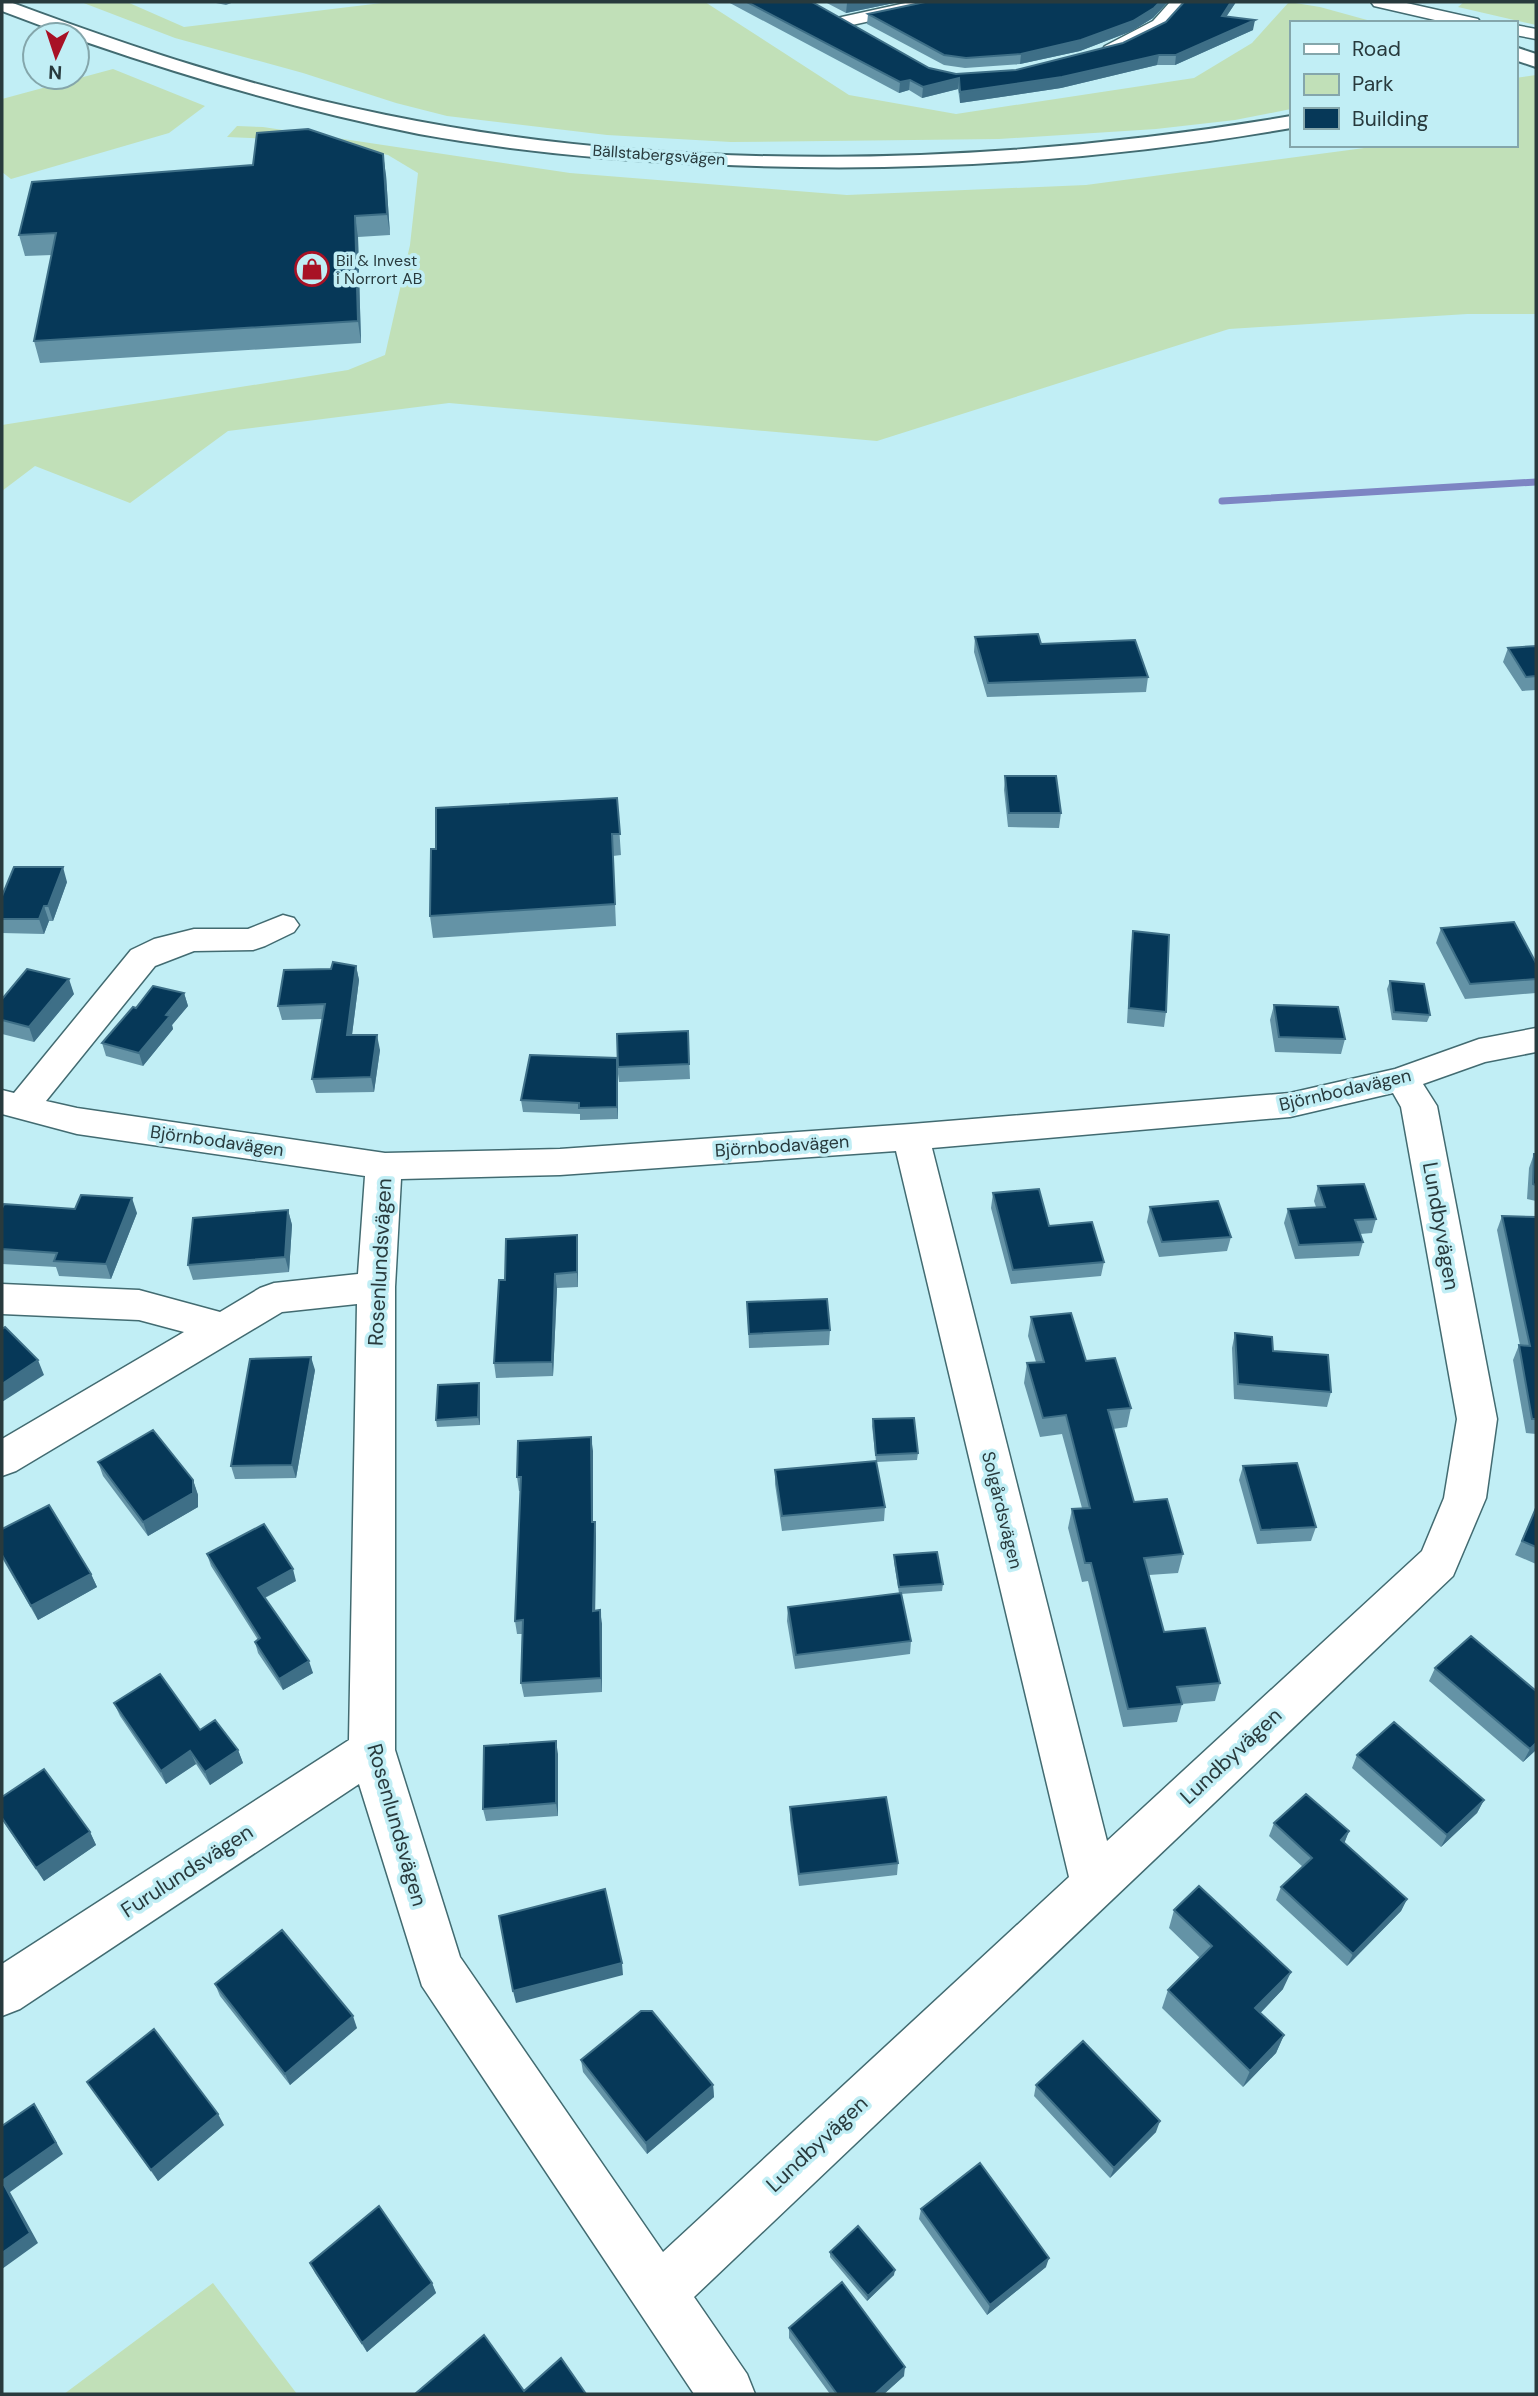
<svg xmlns="http://www.w3.org/2000/svg" width="1538" height="2396" font-family="'DM Sans',sans-serif">
<style>
.green{fill:#c1e0b8}
.lines{fill:none;stroke-linecap:round;stroke-linejoin:round}
.stream{stroke:#7d85c3;stroke-width:7}
.minor-casing{stroke:#426b71;stroke-width:3}
.tertiary-casing{stroke:#426b71;stroke-width:4}
.minor{fill:#fff;fill-rule:evenodd}
.tertiary{fill:#fff;fill-rule:evenodd}
.wall{fill:#6493a6}
.shaded-wall{fill:#3e6f87}
.building{fill:#063858;stroke:#3e6f87;stroke-width:2}
.labels{text-anchor:middle;dominant-baseline:central;stroke-width:7;stroke-linejoin:round;paint-order:stroke}
.far-street-label{font-size:16px;fill:#283a3d;stroke:#c1eef5}
.far-poi-label{font-size:16px;fill:#283a3d;stroke:#c1eef5;text-anchor:start}
.street-label{font-size:18px;fill:#283a3d;stroke:#c1eef5}
.near-street-label{font-size:21px;fill:#283a3d;stroke:#c1eef5}
</style>
<rect width="100%" height="100%" fill="#c1eef5"/>
<path class="green" d="M81 2H127L184 27 390 2H705L849 95 956 114 1194 78 1252 43 1289 2 1320 7 1378 23H1291V109L1235 120 1156 129 999 139 731 142 607 135 447 116 396 103 303 73 175 38Z
M1464 2H1536V25L1458 7Z
M113 69 205 106 169 133 11 179 2 172V99Z
M1536 75V314H1467L1229 329 877 441 449 403 228 431 130 503 35 466 2 491V425L348 370 385 355 410 245 418 173 388 155 319 141 227 137 237 126 263 127 570 173 847 195 1086 185 1387 145H1515V78Z
M213 2283 297 2394H64Z"/>
<g class="lines">
<path class="stream" d="M1222 501 1536 482"/>
<g class="minor-casing">
<path id="minor" d="M910 2H941L938 6 843 27 834 22 837 18Z
M1170 2H1188L1165 29 1117 54H1105L1102 50 1105 46 1153 21Z
M1371 2H1402L1478 19 1481 23H1448L1374 6Z
M1515 25 1536 29V39L1515 35Z
M283 915 294 918 299 925 294 932 265 946 253 950 194 951 155 966 46 1101 77 1108 385 1153 560 1149 911 1124 1290 1093 1395 1069 1479 1039 1536 1028V1052L1485 1062 1423 1084 1437 1106 1497 1419 1486 1498 1453 1576 694 2297 747 2374 755 2394H694L422 1986 359 1784 20 2009 2 2016V1964L349 1740 357 1304 282 1312 16 1471 2 1476V1439L184 1332 139 1320 2 1314V1284L139 1290 220 1312 260 1288 274 1283 358 1274 365 1176 77 1134 2 1114V1090L14 1093 131 950 154 939 194 929H248ZM1393 1093 1401 1107 1457 1419 1444 1498 1422 1551 1107 1841 932 1148 1290 1117ZM896 1151 1069 1877 663 2252 460 1957 395 1750V1287L401 1179 560 1175Z"/>
</g>
<g class="tertiary-casing">
<path id="tertiary" d="M2 2H10C133 48 257 89 386 115 678 175 998 166 1291 116V128C1097 162 902 174 705 164 610 160 514 151 419 134 307 112 197 80 89 43L77 39V35H66L2 11Z
M1515 47 1536 54V67L1515 60Z"/>
</g>
<use href="#minor" class="minor"/>
<use href="#tertiary" class="tertiary"/>
</g>
<path class="wall" d="M211 2H234L226 5Z
M728 2H812L929 68 956 74 1016 70 1123 43 1166 22 1184 2H1236L1226 17 1253 30 1175 65H1157L1061 88 960 103 958 89 922 98 909 90 899 93Z
M825 2H899L846 13Z
M925 2H1168L1153 18 1132 31 1080 51 1020 64 965 68 944 65 867 24 868 14Z
M386 175 390 235 358 237 361 343 40 363 34 341 52 255 25 256 19 235Z
M975 637 1041 644 1148 677 1146 692 987 697 974 652Z
M1536 646V690L1522 691 1503 662 1508 648Z
M1005 776 1061 813 1059 828 1008 827 1004 790Z
M617 798 621 855 613 856 616 926 433 938 430 916 436 849Z
M67 882 53 921H49L44 934 2 933V896Z
M1441 928 1536 963V993L1465 999 1436 943Z
M1133 931 1166 1012 1164 1027 1127 1023 1131 946Z
M356 966 359 980 352 1035 380 1050 374 1092 316 1093 312 1079 323 1019 282 1020 278 1006 331 969Z
M1390 981 1430 1015 1427 1022 1392 1020 1387 989Z
M184 993 188 1006 172 1025 173 1029 143 1066 106 1056 102 1043Z
M74 994 34 1042 2 1034V999Z
M1274 1005 1345 1039 1341 1054 1275 1052 1270 1020Z
M688 1031 690 1079 619 1082 618 1074V1119L580 1120V1114L523 1112 521 1100 617 1058Z
M1534 1154H1536V1201L1527 1199 1529 1168Z
M1318 1186 1376 1219 1372 1233 1360 1234 1363 1242 1359 1256 1295 1259 1284 1223 1288 1209 1316 1207 1314 1201Z
M993 1193 1104 1262 1101 1276 1011 1284 991 1208Z
M1150 1207 1231 1237 1227 1251 1159 1257 1147 1222Z
M2 1208 137 1213 111 1279 59 1276 56 1267 2 1264Z
M288 1210 292 1225 289 1272 193 1280 188 1265Z
M1502 1216 1536 1217V1434L1526 1433 1513 1360 1519 1345H1520L1497 1230Z
M578 1250V1287L557 1288 553 1376 496 1378 494 1363 505 1280Z
M747 1302 830 1330 829 1345 749 1348Z
M1031 1317 1086 1361 1131 1408 1127 1427 1113 1429 1134 1502 1183 1554 1178 1573 1149 1575 1164 1632 1220 1683 1215 1701 1182 1704 1177 1722 1123 1727 1088 1581 1082 1582 1068 1528 1072 1509 1082 1508 1062 1434 1040 1437 1024 1383 1027 1363 1036 1362 1028 1336Z
M1235 1333 1273 1351 1331 1392 1327 1407 1234 1399 1232 1348Z
M315 1370 296 1478 235 1479 231 1466Z
M479 1383 480 1390V1425L437 1427 436 1420Z
M873 1419 918 1453 917 1460 876 1462 885 1507 884 1521 782 1531 775 1484V1470L876 1461 872 1426Z
M593 1451V1522H595L596 1536 595 1610 602 1624V1692L524 1697 521 1683 522 1634H517L515 1621 521 1491H519L517 1477Z
M98 1462 193 1480 198 1495V1507L148 1536 103 1476Z
M1243 1466 1316 1527 1311 1541 1257 1544 1239 1480Z
M1536 1508V1564L1515 1555Z
M2 1529 91 1574 97 1587 38 1620 2 1558Z
M207 1554 296 1581 265 1598 313 1673 283 1690 258 1653 255 1642 258 1640 211 1566Z
M894 1555 943 1584 942 1591 901 1594 911 1641 910 1654 795 1669 787 1621 788 1607 899 1593 894 1562Z
M1435 1668 1536 1691V1750L1523 1762 1429 1681Z
M114 1703 200 1730 238 1750 243 1763 210 1785 196 1764 166 1784 120 1716Z
M558 1754V1816L486 1821 483 1809Z
M1357 1755 1484 1800 1477 1813 1441 1847 1352 1768Z
M2 1797 90 1832 96 1845 44 1881 2 1820Z
M790 1807 898 1863 897 1875 799 1886 790 1820Z
M1274 1823 1349 1831 1344 1843 1407 1899 1401 1911 1347 1966 1276 1900 1281 1887 1303 1867 1269 1836Z
M1174 1910 1283 1989 1260 2013 1284 2035 1276 2053 1243 2087 1162 2008 1168 1990 1200 1958 1169 1928Z
M215 1984 357 2028 290 2085 220 1996Z
M581 2060 713 2085 714 2097 647 2154 583 2072Z
M87 2082 224 2125 158 2181Z
M1036 2085 1156 2132 1110 2178 1034 2096Z
M921 2209 1046 2267 987 2315 919 2219Z
M830 2252 894 2275 867 2301 830 2257Z
M310 2263 432 2283 436 2293 367 2352 315 2273Z
M789 2328 904 2376 884 2394H830L789 2338Z"/>
<path class="shaded-wall" d="M854 2H899L846 13 847 3Z
M1160 2H1168L1153 18 1132 31 1080 51 1020 64 1021 54Z
M1231 2H1236L1220 26 1222 16Z
M1255 20 1253 30 1175 65 1176 55Z
M1159 55 1157 65 1061 88 960 103V92Z
M959 78 958 89 922 98 923 87Z
M910 80 909 90 899 93 900 82Z
M383 154 386 175 390 235 387 214Z
M355 216 358 237 361 343 358 321Z
M63 867 67 882 53 921 48 906Z
M44 906 49 921 44 934 39 919Z
M356 966 359 980 350 1050 347 1035Z
M69 979 74 994 34 1042 29 1027Z
M184 993 188 1006 172 1025 173 1029 143 1066 139 1053Z
M377 1035 380 1050 374 1092 371 1077Z
M617 1058 618 1074V1119L617 1107Z
M132 1198 137 1213 111 1279 106 1264Z
M288 1210 292 1225 289 1272 285 1257Z
M577 1235 578 1250V1287L577 1272Z
M555 1274 557 1288 553 1376 552 1362Z
M311 1357 315 1370 296 1478 292 1465Z
M38 1360 44 1375 2 1402V1384Z
M479 1383 480 1390V1425L478 1417Z
M591 1437 593 1451V1536L592 1522Z
M193 1480 198 1495V1507L148 1536 143 1522Z
M595 1522 596 1536 595 1624 593 1611Z
M293 1569 296 1581 262 1599 258 1588Z
M91 1574 97 1587 38 1620 31 1606Z
M600 1610 602 1624V1692L601 1678Z
M309 1661 313 1673 283 1690 279 1679Z
M556 1741 558 1754V1816L556 1803Z
M1536 1743V1750L1523 1762 1530 1749Z
M238 1750 243 1763 210 1785 205 1772Z
M190 1751 196 1764 166 1784 161 1771Z
M1484 1800 1477 1813 1441 1847 1447 1835Z
M1349 1831 1344 1844 1341 1840Z
M90 1832 96 1845 44 1881 36 1868Z
M1407 1899 1401 1911 1347 1966 1353 1954Z
M622 1963 623 1975 516 2003 513 1991Z
M1291 1972 1283 1989 1248 2026 1255 2008Z
M353 2016 357 2028 290 2085 285 2074Z
M1284 2035 1276 2053 1243 2087 1250 2071Z
M713 2085 714 2097 647 2154 646 2143Z
M34 2104 41 2115 63 2154 10 2192 38 2243 2 2269V2181Z
M218 2114 224 2125 158 2181 151 2170Z
M1160 2121 1156 2132 1110 2178 1114 2168Z
M1049 2258 1046 2267 987 2315 990 2305Z
M895 2270 894 2275 867 2301 868 2296Z
M432 2283 436 2293 367 2352 362 2343Z
M905 2367 904 2376 884 2394H875Z"/>
<path class="building" d="M747 2H812L929 68 956 74 1016 70 1123 43 1166 22 1184 2H1231L1222 16 1255 20 1176 55H1159L1062 77 960 92 959 78 923 87 910 80 900 82Z
M925 2H1160L1154 8 1133 21 1081 40 1021 54 966 58 944 55 868 14Z
M308 129 383 154 387 214 355 216 358 321 34 341 56 233 19 235 32 182 253 165 257 133Z
M1038 634 1041 644 1135 640 1148 677 988 683 975 637Z
M1536 646V676L1526 677 1508 648Z
M1005 776H1056L1061 813H1009Z
M617 798 620 834H612L615 904 430 916 431 849H436V808Z
M14 867H63L48 906H44L39 919H2V896Z
M1514 922 1536 963V979L1470 984 1441 928Z
M1133 931 1169 935 1166 1012 1129 1008Z
M333 962 356 966 347 1035H377L371 1077 312 1079 325 1004 278 1006 284 970 331 969Z
M27 969 69 979 29 1027 2 1020V999Z
M1390 981 1424 984 1430 1015 1394 1012Z
M153 986 184 993 166 1015 170 1016 139 1053 102 1043 133 1007 136 1008Z
M1274 1005 1338 1007 1345 1039 1279 1037Z
M688 1031 689 1064 618 1067 617 1034Z
M530 1055 617 1058V1107L579 1108V1103L521 1100Z
M1534 1154H1536V1185L1533 1184Z
M1364 1184 1376 1219 1355 1220 1363 1242 1299 1245 1288 1209 1325 1207 1318 1186Z
M1039 1189 1049 1226 1092 1222 1104 1262 1013 1270 993 1193Z
M81 1195 132 1198 106 1264 54 1261 57 1253 2 1249V1208L4 1204 75 1209Z
M1218 1201 1231 1237 1162 1242 1150 1207Z
M288 1210 285 1257 188 1265 193 1218Z
M1502 1216 1536 1217V1419H1532L1519 1345 1530 1346Z
M577 1235V1272L555 1274 552 1362 494 1363 499 1280H505L506 1239Z
M827 1299 830 1330 749 1334 747 1302Z
M1071 1313 1086 1361 1115 1358 1131 1408 1108 1410 1134 1502 1167 1499 1183 1554 1144 1558 1164 1632 1205 1628 1220 1683 1177 1687 1182 1704 1128 1709 1091 1563H1085L1072 1509 1090 1508 1066 1415 1043 1418 1027 1363 1044 1362 1031 1317Z
M5 1327 38 1360 2 1384V1329Z
M1235 1333 1272 1337 1273 1351 1328 1355 1331 1392 1238 1384Z
M311 1357 292 1465 231 1466 250 1359Z
M479 1383 478 1417 436 1420 438 1385Z
M914 1418 918 1453 876 1455 873 1419Z
M153 1430 193 1480V1493L143 1522 98 1462Z
M591 1437 592 1522H595L593 1611 600 1610 601 1678 521 1683 523 1620 515 1621 521 1477H517L518 1441Z
M876 1461 885 1507 782 1516 775 1470Z
M1297 1463 1316 1527 1261 1530 1243 1466Z
M49 1505 91 1574 31 1606 2 1555V1529Z
M1536 1508V1547L1522 1541Z
M264 1524 293 1569 258 1588 309 1661 279 1679 255 1642 260 1638 207 1554Z
M937 1552 943 1584 899 1587 894 1555Z
M901 1593 911 1641 796 1655 788 1607Z
M1471 1636 1536 1691V1743L1530 1749 1435 1668Z
M160 1674 200 1730 215 1720 238 1750 205 1772 190 1751 161 1771 114 1703Z
M1394 1722 1484 1800 1447 1835 1357 1755Z
M556 1741V1803L483 1809 484 1746Z
M44 1769 90 1832 36 1868 2 1818V1797Z
M1306 1794 1349 1831 1341 1840 1407 1899 1353 1954 1281 1887 1312 1858 1274 1823Z
M886 1797 898 1863 799 1874 790 1807Z
M1199 1886 1291 1972 1255 2008 1284 2035 1250 2071 1168 1990 1212 1946 1174 1910Z
M605 1889 622 1963 513 1991 499 1916Z
M282 1930 353 2016 285 2074 215 1984Z
M641 2011H652L713 2085 646 2143 581 2060Z
M154 2029 218 2114 151 2170 87 2082Z
M1083 2041 1160 2121 1114 2168 1036 2085Z
M34 2104 56 2143 2 2181 30 2233 2 2253V2126Z
M980 2163 1049 2258 990 2305 921 2209Z
M379 2206 432 2283 362 2343 310 2263Z
M858 2226 895 2270 868 2296 830 2252Z
M842 2282 905 2367 875 2394H837L789 2328Z
M484 2335 524 2391 561 2358 586 2394H415Z"/>
<defs>
<g id="shop-ring" transform="scale(1.75)"><circle r="9.5" fill="#c1eef5" stroke="#a81125" stroke-width="1.5"/><path d="M-5-2.5h2.3a2.7 3.5 0 0 1 5.4 0H5L5.5 6h-11ZM-1.5-2.5h3a1.5 2.3 0 0 0-3 0Z" fill="#a81125"/></g>
</defs>
<g fill-rule="evenodd">
<use href="#shop-ring" x="312" y="269"/>
</g>
<g class="labels">
<g class="far-street-label">
<text transform="translate(659 155) rotate(4)">Bällstabergsvägen</text>
</g>
<g class="far-poi-label">
<text x="336" y="260">Bil &amp; Invest<tspan x="336" dy="18">i Norrort AB</tspan></text>
</g>
<g class="street-label">
<text transform="translate(1345 1090) rotate(-13)">Björnbodavägen</text>
<text transform="translate(217 1141) rotate(8)">Björnbodavägen</text>
<text transform="translate(782 1146) rotate(-4)">Björnbodavägen</text>
<text transform="translate(1002 1510) rotate(76)">Solgårdsvägen</text>
</g>
<g class="near-street-label">
<text transform="translate(1441 1226) rotate(80)">Lundbyvägen</text>
<text transform="translate(380 1262) rotate(-87)">Rosenlundsvägen</text>
<text transform="translate(1231 1756) rotate(-43)">Lundbyvägen</text>
<text transform="translate(397 1825) rotate(74)">Rosenlundsvägen</text>
<text transform="translate(187 1871) rotate(-33)">Furulundsvägen</text>
<text transform="translate(817 2144) rotate(-43)">Lundbyvägen</text>
</g>
</g>
<rect width="1538" height="2396" fill="none" stroke="#283a3d" stroke-width="7"/>
<rect x="1290" y="21" width="228" height="126" fill="#c1eef5" stroke="#84a6ab" stroke-width="2"/>
<rect x="1304" y="44" width="35" height="10" fill="#ffffff" stroke="#84a6ab" stroke-width="2"/>
<text x="1352" y="56" font-size="21" fill="#283a3d">Road</text>
<rect x="1304" y="74" width="35" height="21" fill="#c1e0b8" stroke="#84a6ab" stroke-width="2"/>
<text x="1352" y="91" font-size="21" fill="#283a3d">Park</text>
<rect x="1304" y="108" width="35" height="21" fill="#063858" stroke="#84a6ab" stroke-width="2"/>
<text x="1352" y="126" font-size="21" fill="#283a3d">Building</text>
<g transform="translate(56 56) rotate(183)"><circle r="33" fill="#c1eef5" stroke="#84a6ab" stroke-width="2"/>
<path d="M0-5L12 26L0 18L-12 26Z" fill="#a81125"/>
<text y="-10" font-size="19" font-weight="bold" text-anchor="middle" fill="#283a3d">N</text>
</g>
</svg>
